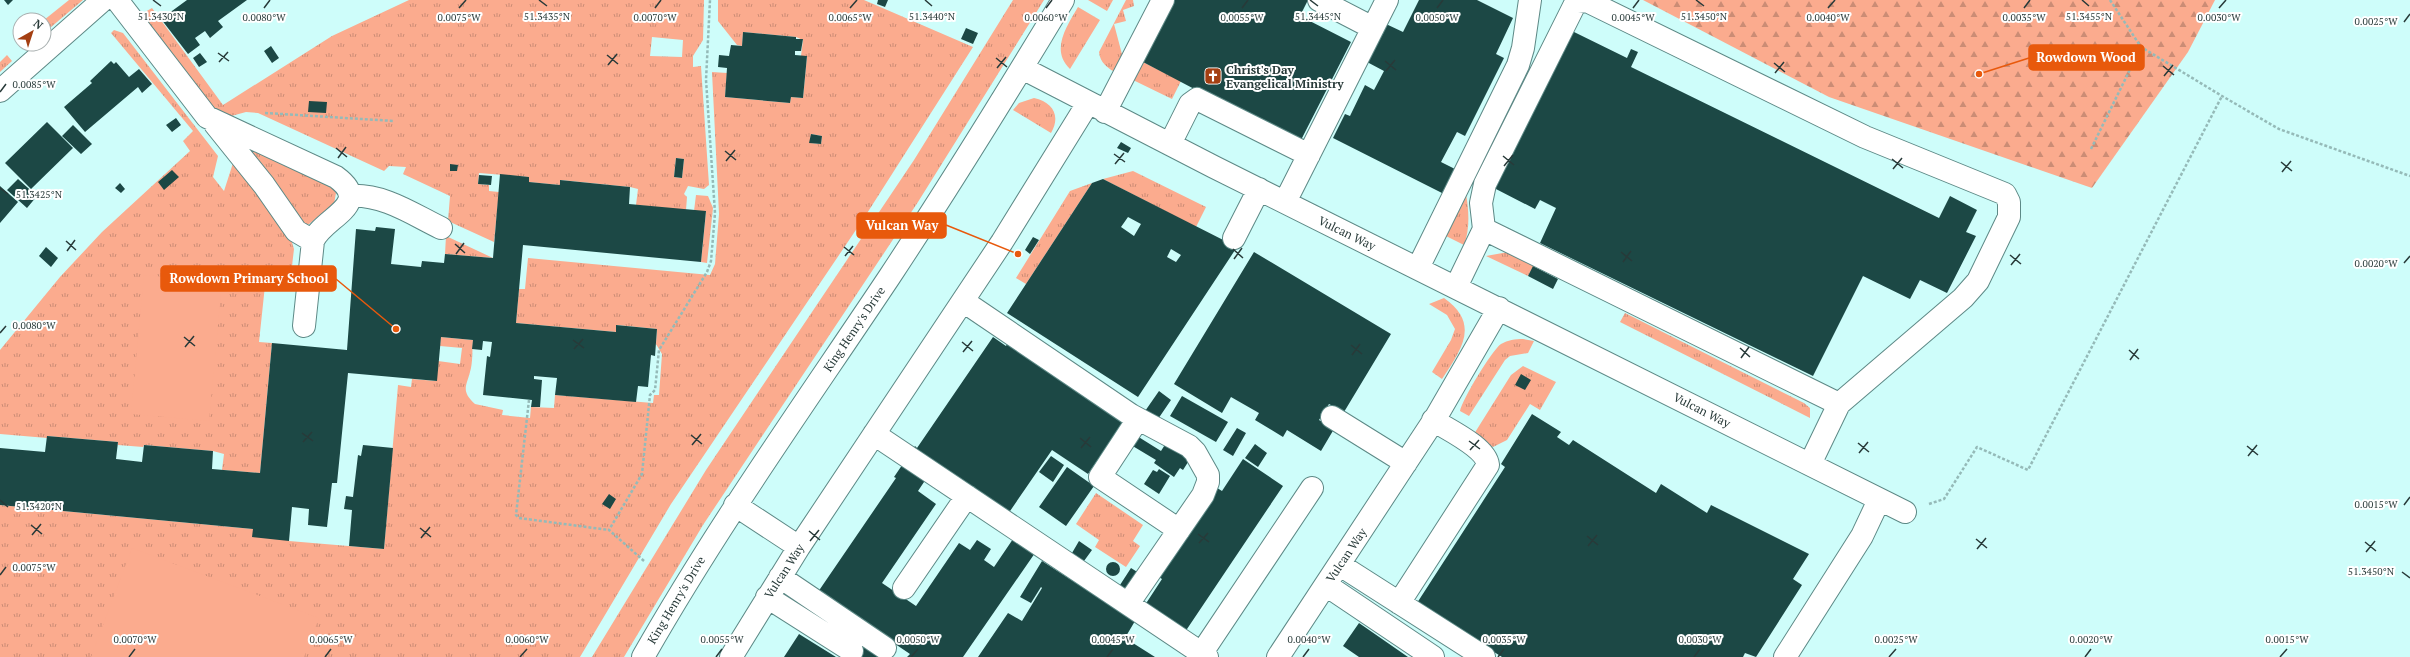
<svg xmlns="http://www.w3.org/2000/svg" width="2410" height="657" font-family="'PT Serif',serif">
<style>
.grass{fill:url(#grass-tufts);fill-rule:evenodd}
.forest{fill:url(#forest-firs)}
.garden{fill:#fbab8e}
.building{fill:#1c4845;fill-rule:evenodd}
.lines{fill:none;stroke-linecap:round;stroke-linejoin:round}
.minor-casing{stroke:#5d8986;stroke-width:24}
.path{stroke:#95bab8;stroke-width:2.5;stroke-dasharray:3 2;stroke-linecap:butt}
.minor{stroke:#fff;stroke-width:22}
.ticks{fill:none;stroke:#283a39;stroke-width:1.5}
.labels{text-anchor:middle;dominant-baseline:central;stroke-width:4;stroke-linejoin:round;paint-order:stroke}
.poi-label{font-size:12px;font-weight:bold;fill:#283a39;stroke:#fff;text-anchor:start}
.street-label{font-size:12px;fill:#283a39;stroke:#fff}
.ticks-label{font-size:10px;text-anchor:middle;fill:#283a39;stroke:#fff;stroke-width:4;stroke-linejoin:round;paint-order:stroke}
.leader{fill:none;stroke:#e8590c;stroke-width:1.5}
.callout-dot{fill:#e8590c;stroke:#fff;stroke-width:1.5}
.callout{fill:#e8590c;stroke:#e8590c;stroke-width:1.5}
.callout-label{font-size:13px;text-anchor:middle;font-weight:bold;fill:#fff}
</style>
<defs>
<pattern id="grass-tufts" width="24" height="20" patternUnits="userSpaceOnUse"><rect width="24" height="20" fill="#fbab8e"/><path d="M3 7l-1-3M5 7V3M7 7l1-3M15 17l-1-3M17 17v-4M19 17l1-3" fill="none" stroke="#cb8c75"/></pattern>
<pattern id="forest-firs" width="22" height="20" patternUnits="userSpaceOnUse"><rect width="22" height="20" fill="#fbab8e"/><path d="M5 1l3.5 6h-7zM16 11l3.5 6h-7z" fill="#cb8c75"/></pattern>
</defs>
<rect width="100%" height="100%" fill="#cefdfa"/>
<path class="grass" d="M69 0H83L44 33V20Z
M409 0H704L703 40 693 56V67L701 66 709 185 704 189 688 186 684 194 687 197 686 210 636 205 638 189 630 187 561 180 560 185 529 182V177L479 173 478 184 489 185V191L499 192 494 242 448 221 450 196 403 174 406 167 389 166 384 171 258 113 246 112 224 118 217 115 150 29 145 12 152 8 223 105 332 36ZM652 37 683 40 682 57 650 56ZM676 158 684 159 682 178 674 177Z
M718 0H864L973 47 864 218 671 504 580 657H0V505L253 529 289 541 384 549 398 385 411 387 412 379 436 381 438 361 460 364 462 348 440 346 441 337 473 340C472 350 473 363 470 372 466 387 461 391 475 404L503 410 502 415 530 418 531 407 554 408 555 395 653 403 654 395H659L662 354 656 344 657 329 617 325 616 332 516 323 519 289H525L528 258 710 275 715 264 719 214 712 72 727 73 725 97 790 103 791 97 803 98 807 56H801L803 40 796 37 743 32 742 46 737 45 718 21ZM811 134 822 136 821 144 810 143Z
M1013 0H1044L918 202 703 525 624 657H592L706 470 914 160Z
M1088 0H1113L1107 11Z
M1126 0H1133L1134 6 1123 10 1126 21 1114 24 1123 58 1116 73C1108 68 1100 63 1099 52Z
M1078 7 1100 20 1070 69C1050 50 1067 26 1078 7Z
M114 30 123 33 218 156 213 177 224 191 234 160 290 236 294 249 292 266 266 276 259 342 272 343 260 473 222 470 224 454 213 451 144 445 143 447 118 445V442L47 436V438L0 434V350L60 277 102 232 190 151 183 141 193 131 111 33Z
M7 55 12 61 0 72V62Z
M1143 62 1181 81 1172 99 1133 80Z
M1034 98C1053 102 1061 116 1051 133L1013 110 1019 103Z
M244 146 330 184 336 193 334 204 304 228Z
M1133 171 1206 207 1196 227 1103 179Z
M1092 183 1026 284 1016 278 1070 191Z
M1466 194C1469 211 1470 229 1464 245L1446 236Z
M696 195 708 196 713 208 707 263 701 262 706 212 694 211Z
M446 236 493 258 445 254Z
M1508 252 1535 263 1528 276 1486 256Z
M1444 298C1481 324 1461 350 1442 379L1432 372 1451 340 1455 329 1447 315 1429 304Z
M1625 313 1804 403 1810 408V418L1620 322Z
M1523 339 1534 341 1528 353 1510 356 1505 360 1469 416 1460 411C1462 400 1492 350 1501 344 1508 340 1515 339 1523 339Z
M1523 366 1556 382 1540 410 1530 404 1507 440 1493 447 1474 434 1511 375Z
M1096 493 1143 525 1133 541 1140 546 1126 567 1095 547 1099 540 1076 524Z"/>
<path class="forest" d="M1643 0H2215L2188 52 2092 188 1829 97Z"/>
<path class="garden" d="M144 275 222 283 209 421 131 414Z
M132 548 319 618 304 657H91Z"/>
<path class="building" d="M4 0H13L8 5Z
M187 0H247L218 21 223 27 210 38 205 31 195 38 200 45 188 54 161 19Z
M878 0H888L885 7 877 4Z
M1175 0H1308L1300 16 1351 42 1301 140 1238 112 1143 62Z
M1419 0H1477L1513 18 1496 54 1504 58 1465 136 1457 132 1441 162 1455 169 1442 193 1333 138 1345 114 1350 116 1365 85 1374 90 1384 71 1367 62 1386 24 1403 32Z
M966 28 978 33 973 44 961 39Z
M1572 31 1627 58 1631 49 1638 52 1631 67 1939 218 1950 196 1977 210 1966 232 1976 236 1947 293 1920 280 1910 299 1863 276 1813 376 1540 243 1556 208 1540 200 1535 209 1494 188Z
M743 32 796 37V39H803L801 51H795V55L807 56 803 98 791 97 790 103 725 97 727 68 718 67 719 55 729 56 731 45 742 46Z
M271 46 279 58 272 63 264 51Z
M200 53 207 62 199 67 193 58Z
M111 61 114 64 116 62 129 77 139 69 152 84 142 93 138 87 85 132 64 107 92 83 90 81Z
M309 101 327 102 326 113 308 112Z
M176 118 181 125 172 132 166 125Z
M47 122 73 148 31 189 5 163Z
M73 125 92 144 81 154 62 136Z
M811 134 822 136 821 144 809 143Z
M1121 142 1131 148 1128 153 1117 148Z
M676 158 684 159 682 178 674 177Z
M450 164 458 165 457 171H450Z
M172 170 179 177 164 190 158 182Z
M500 174 529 177V182L560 185V180L630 187 629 204 706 211 701 262 523 245 516 323 616 332V325L657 329 655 356 651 355 648 387 638 386 636 402 555 395 557 378 534 376V379L542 380 540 407H531L532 400 483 395 487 356 490 357 492 342 483 341 482 350 472 349 473 340 441 337 437 381 348 373 337 483H332L327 527 308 525 309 509 292 507 289 541 252 537 253 529 0 505V448L45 452 47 436 118 442 116 459 142 462 144 445 213 451 212 469 260 473 272 343 347 350 356 229 375 231 376 227 395 229 391 264 421 267 422 261 444 263 445 254 493 258Z
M479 175 492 176 491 185 478 184Z
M18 179 37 196 27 208 7 190Z
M1103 179 1237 247 1138 397 1007 313 1092 183ZM1128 217 1141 224 1134 236 1121 227ZM1171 249 1181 255 1176 262 1167 257Z
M120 183 125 189 121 193 115 188Z
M0 186 18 202 0 223Z
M1033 237 1039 240 1030 254 1025 250Z
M46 247 58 258 51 267 39 256Z
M1254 252 1391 334 1344 412 1329 404 1319 420 1334 429 1321 451 1287 430 1283 437 1255 420 1259 413 1231 397 1222 413 1174 384Z
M1533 266 1558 279 1553 289 1528 276Z
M993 337 1006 346 1007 344 1123 423 1088 474 1052 450 1008 514 936 464 918 491 936 504 882 583 916 606 959 543 970 550 977 540 991 549 984 560 994 567 1013 539 1035 553 963 657H907L910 654 818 592 896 478 894 477 915 446 917 448Z
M1521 374 1531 380 1525 390 1515 385Z
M1159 391 1171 400 1156 422 1143 414Z
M1182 396 1228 422 1216 442 1170 416Z
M1532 414 1561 432 1557 437 1569 445 1573 440 1656 493 1661 484 1707 513 1711 505 1809 554 1793 579 1802 585 1756 657 1745 653 1743 657H1502L1417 603 1505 467 1501 464Z
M1237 428 1246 433 1233 456 1223 450Z
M1137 436 1161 451 1166 443 1190 459 1183 470 1180 468 1174 477 1154 463 1156 460 1131 445Z
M1255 444 1267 453 1258 467 1245 458Z
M363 445 393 448 384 549 349 546 352 510 344 509 346 496 353 497 358 455 361 456Z
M1051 456 1064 465 1053 482 1039 472Z
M1243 459 1283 486 1185 632 1145 605 1162 579 1154 574 1214 486 1222 491Z
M1067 467 1094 486 1066 526 1039 507Z
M1159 469 1170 476 1159 494 1144 484 1153 470 1157 472Z
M609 494 616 499 610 509 602 504Z
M1079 541 1092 550 1084 561 1072 553Z
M1042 561 1135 621 1125 638 1155 657H978L1008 613 1022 621 1042 588 1041 587 1031 603 1020 597Z
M1106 569a7 7 0 1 1 14 0a7 7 0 1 1-14 0Z
M1131 568 1142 575 1131 592 1120 585Z
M1359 623 1408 657H1359L1343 646Z
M799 634 836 657H784Z
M864 646 882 657H857Z"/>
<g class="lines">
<g class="minor-casing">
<path id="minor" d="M117 0 207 117 336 177C374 205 323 217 313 241L304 326
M1319 0 1373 28
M1022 68 1214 167 1905 512
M0 91 103 0
M1105 112 1163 0
M215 124 264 185 296 231 313 241
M1170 144 1190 104 1197 99 1309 155
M350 196C384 194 412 214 441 228
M1285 202 1387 0
M1484 229 1839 404
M1234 238 1259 189
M1418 268 1518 65 1523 48 1530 0
M1456 287 1484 229 1481 203 1485 184 1574 6 1577 2 1587 1 1865 137 2005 194 2009 202V217L1978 281 1963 298 1839 404 1810 464
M963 301 1131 415 1189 446 1195 452 1208 475V482L1203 495 1128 604
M1332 417 1406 463
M1138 419 1100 477 1179 530
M874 434 1207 657
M735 505 799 547
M1340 565 1484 657
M780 577 885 648
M1326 585 1433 657
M904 588 967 496
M767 597 852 651
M1399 603 1488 465C1486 447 1448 430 1433 420
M643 657C718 525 806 402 890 276 950 185 1007 93 1063 0
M731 657 799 547 1002 242 1088 103
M1199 657 1312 488
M1278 657 1436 417 1499 308
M1785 657 1862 536 1879 500"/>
</g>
<path class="path" d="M2110 0 2141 47 2222 96 2279 129 2410 176
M265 113 394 121
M2091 149 2141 47
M529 400 516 515 519 518 609 530
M1929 504 1944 499 1977 447 2028 470 2222 96
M644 561 609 530 642 474 650 395 655 390 659 350 707 272 711 261 715 213 706 80 710 0"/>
<use href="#minor" class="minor"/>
</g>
<path class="ticks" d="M153 0 161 6M539 0 547 6M925 0 932 6M1310 0 1318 6M1696 0 1704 6M2082 0 2089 6M264 8 270 0M459 8 466 0M655 8 661 0M850 8 857 0M1046 8 1052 0M1242 8 1248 0M1437 8 1443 0M1633 8 1639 0M1828 8 1835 0M2024 8 2030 0M2219 8 2226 0M2404 22 2410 14M218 53 229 61M607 55 618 64M996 58 1007 67M1385 61 1396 70M219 62 228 52M1774 63 1785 72M608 65 617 54M2163 66 2174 75M997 68 1006 57M1386 71 1395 60M1775 73 1784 62M2164 76 2173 65M0 92 6 84M336 148 347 157M725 151 736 160M1114 154 1125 162M1503 156 1514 165M338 158 346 147M1892 159 1903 168M726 161 735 150M2281 162 2292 171M1115 164 1124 153M1504 166 1513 155M1893 169 1902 158M2282 172 2291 161M0 188 8 194M66 241 76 250M455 244 465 253M844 247 854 255M1233 249 1243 258M67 251 75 240M1621 252 1632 261M456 254 464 243M2010 255 2021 264M845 256 853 246M1234 259 1242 248M1623 262 1631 251M2404 263 2410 256M2011 265 2020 254M0 333 6 326M184 337 195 346M573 340 584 348M962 342 973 351M1351 345 1362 354M185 347 194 336M1740 348 1750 357M574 349 583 339M2129 350 2139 359M963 352 972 341M1352 355 1360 344M1741 358 1749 347M2130 360 2138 349M302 433 313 441M691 435 702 444M1080 438 1091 447M1469 441 1480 449M303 442 312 432M1858 443 1869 452M692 445 701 434M2247 446 2258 455M1081 448 1090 437M1470 450 1479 440M1859 453 1868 442M2248 456 2257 445M0 500 8 507M2404 505 2410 497M31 525 42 534M420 528 431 537M809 531 820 540M1198 534 1209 542M32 535 41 524M1587 536 1598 545M421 538 430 527M1976 539 1987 548M810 541 819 530M2365 542 2376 551M1199 543 1208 533M1588 546 1597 535M1977 549 1986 538M2366 552 2375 541M2402 572 2410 578M0 575 6 567M129 657 135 649M325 657 331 649M520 657 527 649M716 657 722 649M911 657 918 649M1107 657 1113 649M1303 657 1309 649M1498 657 1504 649M1694 657 1700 649M1889 657 1896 649M2085 657 2091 649M2280 657 2287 649"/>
<defs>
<g id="church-square" transform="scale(0.9)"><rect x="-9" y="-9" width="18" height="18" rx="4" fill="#a43f12" stroke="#fff"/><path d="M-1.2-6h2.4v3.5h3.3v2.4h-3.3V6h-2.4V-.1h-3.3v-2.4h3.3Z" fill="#fff"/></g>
</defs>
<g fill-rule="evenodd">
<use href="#church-square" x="1213" y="76"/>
</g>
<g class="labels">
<g class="poi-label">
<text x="1226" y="69">Christ's Day<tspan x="1226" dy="14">Evangelical Ministry</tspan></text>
</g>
<g class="street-label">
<text transform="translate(1347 233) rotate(26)">Vulcan Way</text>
<text transform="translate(854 329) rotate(-56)">King Henry's Drive</text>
<text transform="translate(1702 410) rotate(27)">Vulcan Way</text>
<text transform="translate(1346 555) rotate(-56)">Vulcan Way</text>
<text transform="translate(784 571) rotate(-57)">Vulcan Way</text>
<text transform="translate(676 600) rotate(-59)">King Henry's Drive</text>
</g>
</g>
<g class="ticks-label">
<text x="2089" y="20">51.3455°N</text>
<text x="161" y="20">51.3430°N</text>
<text x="547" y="20">51.3435°N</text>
<text x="932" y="20">51.3440°N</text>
<text x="1318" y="20">51.3445°N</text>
<text x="1704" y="20">51.3450°N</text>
<text x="264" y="21">0.0080°W</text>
<text x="459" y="21">0.0075°W</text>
<text x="1046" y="21">0.0060°W</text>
<text x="1633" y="21">0.0045°W</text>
<text x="1828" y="21">0.0040°W</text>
<text x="2219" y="21">0.0030°W</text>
<text x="655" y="21">0.0070°W</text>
<text x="850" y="21">0.0065°W</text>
<text x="1242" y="21">0.0055°W</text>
<text x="1437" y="21">0.0050°W</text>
<text x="2024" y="21">0.0035°W</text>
<text x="2376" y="25">0.0025°W</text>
<text x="34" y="88">0.0085°W</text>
<text x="39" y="198">51.3425°N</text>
<text x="2376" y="267">0.0020°W</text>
<text x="34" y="329">0.0080°W</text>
<text x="2376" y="508">0.0015°W</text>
<text x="39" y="510">51.3420°N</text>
<text x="34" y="571">0.0075°W</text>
<text x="2371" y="575">51.3450°N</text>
<text x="135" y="643">0.0070°W</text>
<text x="331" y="643">0.0065°W</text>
<text x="527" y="643">0.0060°W</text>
<text x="722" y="643">0.0055°W</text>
<text x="918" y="643">0.0050°W</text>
<text x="1113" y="643">0.0045°W</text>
<text x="1309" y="643">0.0040°W</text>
<text x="1504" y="643">0.0035°W</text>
<text x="1700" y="643">0.0030°W</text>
<text x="1896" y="643">0.0025°W</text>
<text x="2091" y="643">0.0020°W</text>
<text x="2287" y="643">0.0015°W</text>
</g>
<path class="leader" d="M1979 74L2029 58M1018 254L946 225M396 329L336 279"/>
<g class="callout-dot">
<circle cx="1979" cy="74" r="4"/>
<circle cx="1018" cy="254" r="4"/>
<circle cx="396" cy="329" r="4"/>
</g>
<g class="callout">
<rect x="2029" y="45" width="115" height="25" rx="4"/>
<rect x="857" y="213" width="89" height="25" rx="4"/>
<rect x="161" y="266" width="175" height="25" rx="4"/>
</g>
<g class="callout-label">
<text x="2086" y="62">Rowdown Wood</text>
<text x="902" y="230">Vulcan Way</text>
<text x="249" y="283">Rowdown Primary School</text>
</g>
<g transform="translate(32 32) rotate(39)"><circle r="19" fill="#ffffff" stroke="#a9b0b0"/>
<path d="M0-3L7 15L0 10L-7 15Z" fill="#a43f12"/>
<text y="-6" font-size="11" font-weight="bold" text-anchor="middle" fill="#283a39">N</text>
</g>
</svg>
